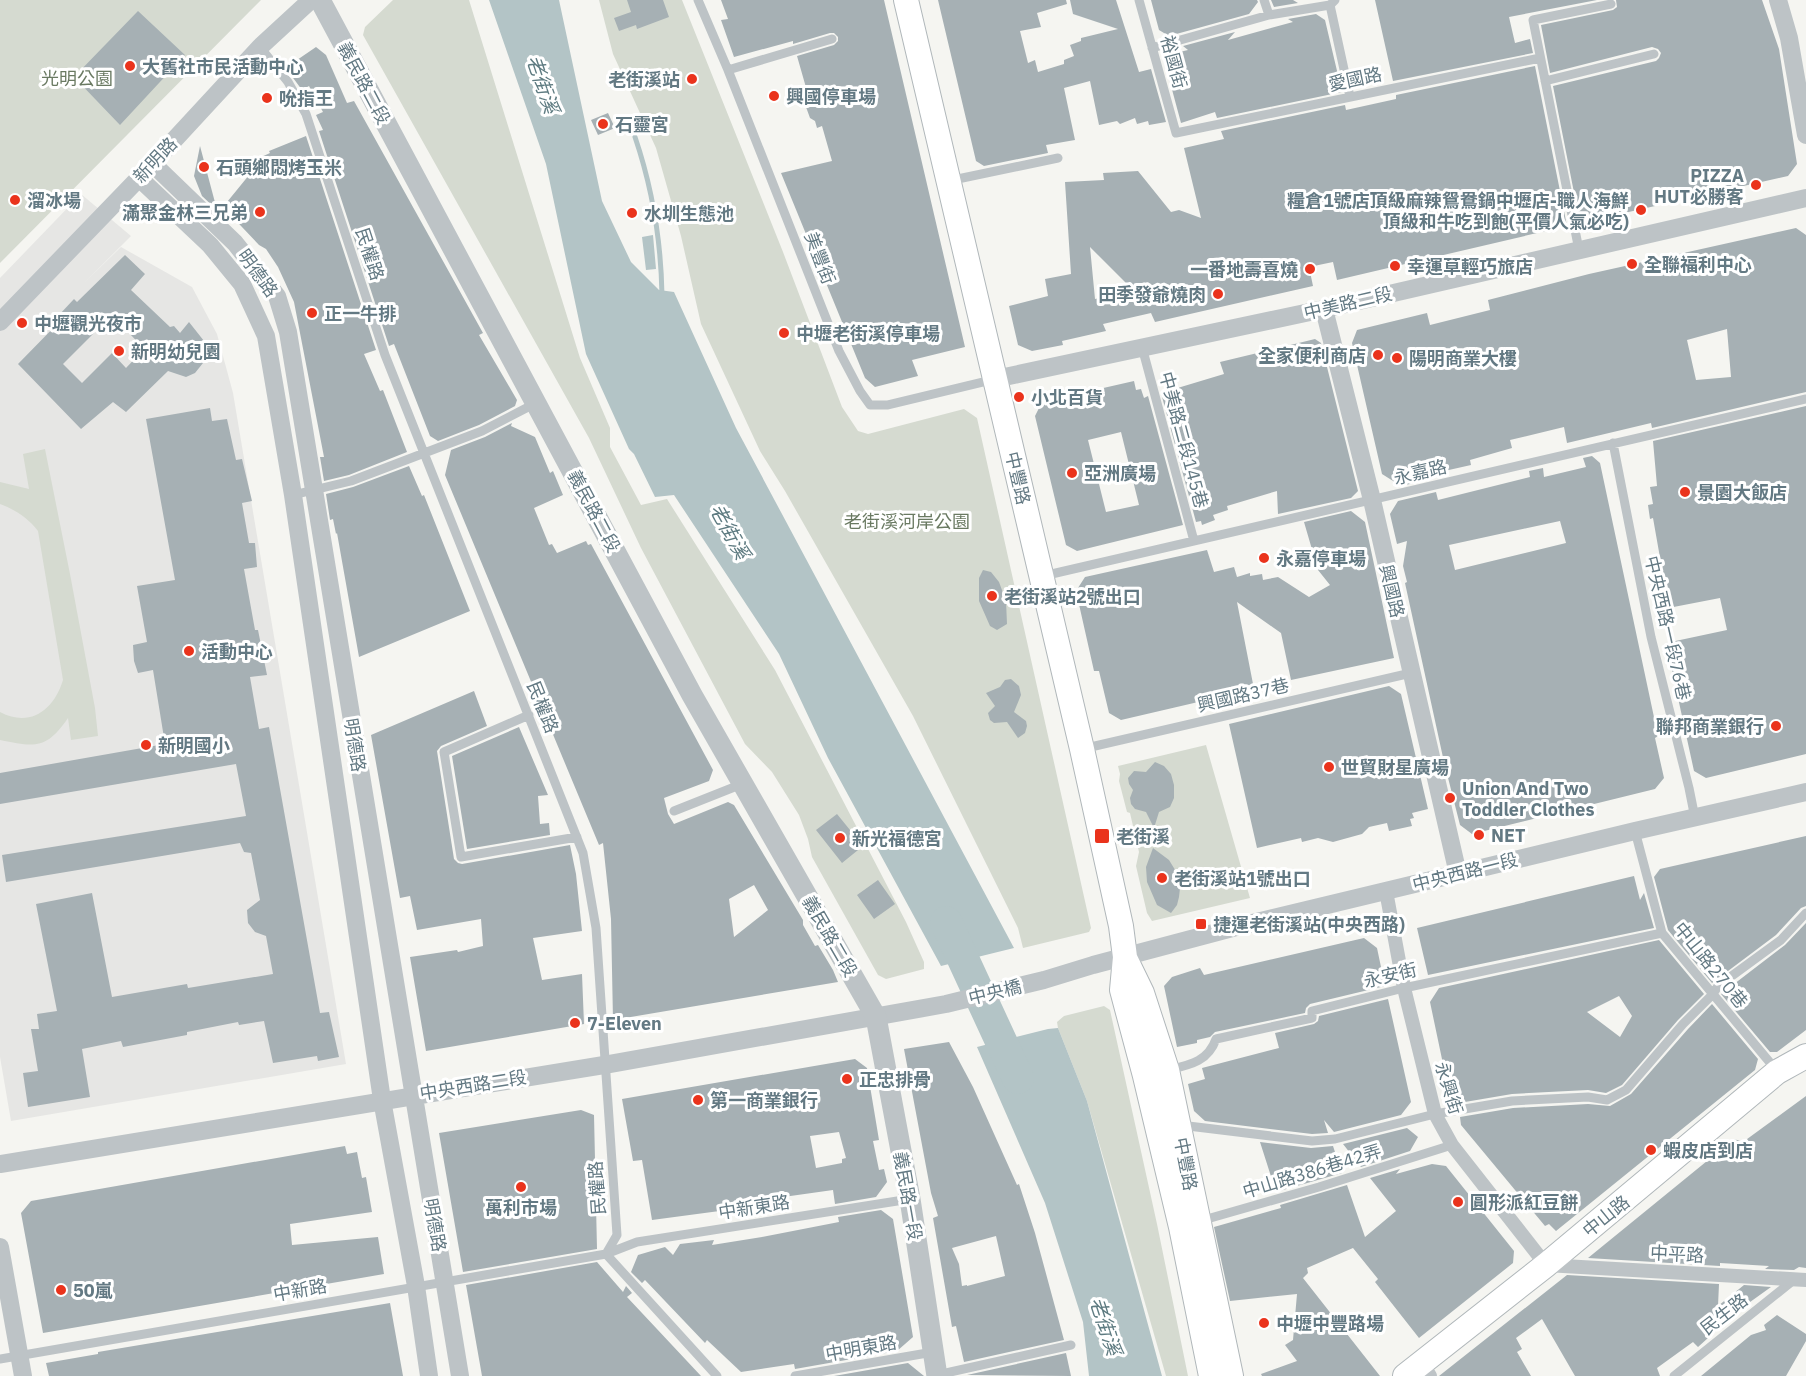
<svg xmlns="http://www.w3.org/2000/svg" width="1806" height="1376" font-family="'IBM Plex Sans','Noto Sans TC',sans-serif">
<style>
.built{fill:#e6e6e4}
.green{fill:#d5dad0}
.water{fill:#b3c4c6}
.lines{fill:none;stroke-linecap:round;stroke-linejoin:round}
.stream{stroke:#b3c4c6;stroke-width:5}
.river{stroke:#b3c4c6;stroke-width:32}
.building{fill:#a6b0b4;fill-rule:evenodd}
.secondary-casing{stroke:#b0b7ba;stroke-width:26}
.service{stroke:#bdc3c6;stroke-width:9}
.pedestrian{stroke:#bdc3c6;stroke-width:14}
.minor{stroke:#bdc3c6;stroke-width:18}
.tertiary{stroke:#bdc3c6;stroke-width:21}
.secondary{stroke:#fff;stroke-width:24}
.poi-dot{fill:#ea331c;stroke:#fff;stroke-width:2}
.labels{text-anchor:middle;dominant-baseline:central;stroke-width:6;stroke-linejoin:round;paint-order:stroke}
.street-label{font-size:18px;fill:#637983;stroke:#fff}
.poi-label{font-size:18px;font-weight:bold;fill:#637983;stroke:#fff;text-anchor:start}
.park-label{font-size:18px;fill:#6a7a62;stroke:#fff}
.water-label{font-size:20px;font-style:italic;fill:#5e7b81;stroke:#fff}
</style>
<rect width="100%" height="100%" fill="#f5f5f1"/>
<path class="built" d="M81 194 131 236 85 282 121 247 192 287 217 334 233 393 346 1064 11 1121 0 1057V278Z"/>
<path class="green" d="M0 0H261L0 263Z
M393 0H469L580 358 610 428V447L641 505 667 499 775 670 906 922 924 962V969L886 979 878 975 812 857 808 839 799 815 772 772 745 744 641 548 589 438 363 35 365 27Z
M599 0H682L783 252 842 407 858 431 868 434 964 409 977 418 1091 928 1089 932 1023 948 1018 928 913 716 785 491 760 451 701 324 681 236 656 148 613 54Z
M45 449 70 574 95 708 98 736 71 740 68 718C46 750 35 747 0 740V712C30 728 54 710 63 680L38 531C28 518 16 510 0 504V482L29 489 23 454Z
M1206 745 1250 898 1152 921 1147 913 1136 866 1139 852 1130 813 1127 812 1119 781 1120 774 1118 766Z
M1104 1006 1110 1010 1157 1224 1188 1376H1166L1087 1101 1058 1028 1057 1022 1064 1016Z"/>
<path class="water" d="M489 0H559L602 201 631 262 659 290 674 292 736 428 1014 948 941 966 828 758 779 654 674 495 655 497 634 454 629 449 586 354 546 164Z
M653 235 656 269 646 270 642 237Z
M1058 1028 1087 1101 1162 1376H1089L1083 1322 1045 1203 977 1047 1048 1029Z"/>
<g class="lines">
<path class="stream" d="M635 137C652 187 661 241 662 295"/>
<path class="river" d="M946 922 1018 1078"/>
</g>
<path class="building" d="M627 0H663L669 17 637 29 636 25 619 31 614 18 631 12Z
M721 0H884L965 347 912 360 918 376 875 387 865 378 781 173 832 161 822 126 817 128 815 121 810 118 806 107 811 105 797 56 834 45 838 41V37L834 33H830L793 44V41L734 57 721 20 728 19Z
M938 0H1066L1067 4 1037 13 1041 27 1020 31 1028 63 1035 60 1038 72 1064 64V60L1074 56 1070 45 1081 41V38L1118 29 1073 14 1070 0H1116L1139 72 1151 69 1166 122 1149 125 1148 121 1137 124 1135 118 1120 124 1117 121 1099 125 1090 81 1064 88 1075 140 1046 145 1048 153 984 166 976 161Z
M1151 0H1257L1258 2 1249 14 1169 36 1159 30Z
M1271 0H1293L1298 3 1274 7Z
M1375 0H1597L1509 17 1515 43 1530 39 1533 53 1393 81Z
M1616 0H1762L1779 49 1797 164 1788 176 1580 223 1553 86 1656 61 1659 58 1661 53 1658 49 1652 47 1550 73 1541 25 1613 10 1617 7Z
M138 11 185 55 120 125 74 77Z
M1316 14 1325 20 1342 92 1217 118 1215 112 1181 123 1163 56 1188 50 1183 46 1235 32 1228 40 1293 22 1288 19Z
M316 47 326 55 347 103 354 101 483 333 479 335 517 400 515 406 479 425 438 441 430 436 394 344 389 346 319 131 323 130 316 115 323 112 309 86 302 90 285 67 293 58 297 60Z
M1535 66 1567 226 1337 280 1333 262 1309 267 1313 286 1155 322 1151 313 1103 324 1106 331 1062 341 1063 345 1032 351 1018 345 1009 306 1048 296 1045 279 1071 274 1065 182 1104 180 1103 173 1138 171 1171 212 1179 210 1201 218 1184 148 1224 139 1221 131 1345 105 1346 110 1396 99V95ZM1090 247 1133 290 1095 299Z
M608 113 615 128 598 135 591 120Z
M306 136 376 350 364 354 380 391 383 390 407 452 349 475 324 481 320 457H324L294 302 278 267 266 249 259 245 223 207 258 164 257 159 270 153 269 151Z
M200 146 217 210 202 196 194 176Z
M1796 228 1806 235V392L1652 428 1651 423 1567 443 1564 427 1510 440 1512 448 1470 460 1471 465 1431 474 1432 479 1401 486 1382 474 1352 343 1357 330 1427 313 1430 325 1490 310 1488 300 1589 274ZM1727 329 1731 377 1696 380 1687 340Z
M125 255 145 274 131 290 170 327 174 326 180 333 189 322 204 341 193 354 203 363 195 373 186 377 168 371 126 412 113 402 81 429 18 364 62 319 59 315 74 299 77 302ZM117 320 144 349 126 368 112 353 82 383 63 364 106 321Z
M1315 339 1321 343 1358 491 1351 498 1278 514 1277 491 1227 506 1228 510 1213 515 1215 520 1202 525 1201 521 1196 522 1161 393 1224 374 1220 362Z
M1134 381 1136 390 1141 389 1144 398 1148 396 1183 525 1077 551 1066 545 1035 416 1042 402ZM1121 432 1139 505 1106 512 1088 440Z
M1806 406V754L1706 778 1694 771 1666 643 1727 630 1720 598 1658 610 1655 597 1664 595 1659 569H1662L1653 518 1650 519 1648 505 1653 504 1650 487 1657 486 1653 441Z
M210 408 212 421 227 419 236 460 242 459 252 501 242 503 249 543H255L257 567 244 569 255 630H258L267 675 250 677 259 729 269 727 320 1013 329 1012 339 1057 318 1061 317 1056 273 1063 264 1021 239 1025 238 1022 187 1032V1035L123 1047 121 1041 82 1049 90 1097 28 1107 23 1073 38 1071 31 1029H39L37 1014 57 1011 36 904 92 893 112 997 187 984 188 988 273 974 266 936 255 932 248 923 247 910 260 900 251 853 244 852 240 843 6 882 2 855 246 816 236 764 0 804V773L165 744 153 670 138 673 134 661 133 645 147 642 137 586 175 580 146 419Z
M512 423 511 426 535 437 550 473 553 471 563 495 534 508 549 545 552 544 557 553 586 541 588 545 591 544 713 770 709 781 664 798 668 814 674 824 728 802 734 805 803 920V925L815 946 818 945 833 970 838 982 613 1020 611 919 603 843 599 845 445 475 451 450 485 437ZM754 885 768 910 734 937 729 899Z
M1592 456 1600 463 1658 736 1655 738 1664 778 1655 789 1472 834 1460 825 1444 762 1405 583 1407 582 1403 566 1407 541 1397 544 1390 514 1398 501 1436 492 1438 500 1530 477 1529 471 1543 468 1544 477 1586 467 1583 458ZM1560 521 1566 543 1455 570 1449 545Z
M409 466 422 496 424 495 470 611 359 657 337 533 336 534 333 519 330 520 326 494 353 487Z
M1351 511 1365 522 1394 658 1291 680 1281 633 1237 602 1254 689 1121 720 1109 713 1099 671H1094L1076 591 1085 577 1207 550 1214 572 1234 567 1237 577 1250 573V576L1262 574 1263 580 1278 577 1309 597 1330 585 1318 570 1304 522Z
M983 570 991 572 999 582 1006 601 1007 624 997 630 990 626 979 601V578Z
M1011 679 1019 686 1021 695 1014 712 1026 721 1027 726 1025 733 1018 738 1007 722 994 723 990 720 988 713 995 706 986 693 1000 687 1005 680Z
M1389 686 1401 694 1428 809 1412 813 1414 818 1410 819 1412 826 1389 831 1387 823 1369 827 1362 834 1333 842 1318 838 1302 842 1301 838 1257 848 1229 724Z
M474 691 487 726 441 746 437 751 454 859 458 863 462 864 570 845 576 874 582 931 533 938 542 980 582 974 584 1024 426 1051 410 957 457 950 458 952 483 946 481 919 417 930 410 896 400 898 371 735Z
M519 727 548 795 538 796 540 824 549 823 550 835 467 849 452 756Z
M1155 762 1164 766 1171 774 1174 785V798L1170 807 1159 812 1154 828 1146 812 1135 809 1131 804 1130 798 1133 790 1129 784 1128 778 1134 771 1146 772Z
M837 814 863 846 842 863 816 830Z
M1806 836V906L1801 908 1776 935 1712 983 1668 930 1654 877 1660 869Z
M1153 848 1169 860 1177 873 1180 888 1179 897 1177 905 1171 913 1157 905 1147 882 1146 867Z
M1634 876 1640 900 1644 893 1654 928 1428 975 1417 928Z
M878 880 895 904 874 919 857 895Z
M1806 923V1030L1777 1052H1770L1721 994 1785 945Z
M1364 938 1377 948 1385 986 1310 1004 1306 1008 1305 1013 1215 1032 1210 1037 1197 1040V1043L1177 1047 1164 986 1172 977 1200 968 1204 975Z
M1659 940 1704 994 1678 1020 1622 1085 1606 1093 1588 1090 1512 1094 1459 1103 1451 1102 1430 1002 1439 988ZM1619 996 1632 1016 1620 1037 1587 1012Z
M1388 999 1411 1102 1401 1115 1334 1132 1324 1120 1328 1133 1312 1134 1205 1121 1194 1111 1188 1084 1205 1079 1202 1068 1279 1048 1275 1033 1314 1024 1318 1021 1319 1016Z
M1712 1004 1758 1059 1755 1070 1556 1231 1549 1224 1545 1226 1461 1125 1460 1117 1513 1108 1588 1104 1610 1106 1631 1094 1688 1029Z
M949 1042 973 1087 1017 1185 1019 1184 1035 1233 1064 1340 964 1362 956 1326 952 1327 933 1218 938 1216 931 1193 904 1049ZM996 1236 1005 1276 967 1286V1285L962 1286 959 1264 952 1248Z
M855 1059 867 1068 879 1140 873 1141 879 1170 884 1169 887 1182 876 1197 835 1204 833 1190 726 1205 727 1210 652 1220 642 1160 633 1161 622 1099ZM839 1132 846 1158 842 1159V1163L816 1168 810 1136Z
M1806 1096V1268L1799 1267 1794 1270 1765 1269 1769 1266 1720 1263V1266L1588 1258 1734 1139 1743 1142Z
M581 1110 594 1115 597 1249 463 1272 439 1133Z
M1407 1128 1418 1137 1410 1151 1361 1167 1343 1144Z
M1260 1142 1311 1148 1333 1146 1342 1173 1276 1192Z
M345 1146 347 1154 357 1152 362 1178 366 1177 372 1212 290 1224 292 1245 378 1237 384 1274 43 1333 21 1213 31 1201Z
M1432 1164 1446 1166 1514 1251 1513 1263 1419 1338 1375 1282 1378 1279 1353 1248 1307 1268 1308 1273 1303 1278 1380 1376H1262L1261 1374 1297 1361 1285 1345 1293 1340 1297 1294 1230 1301 1214 1227 1281 1208 1280 1205 1347 1185 1365 1237 1396 1211 1370 1178 1400 1169 1396 1174Z
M881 1210 893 1219 913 1337 897 1351 795 1369 794 1364 741 1372 707 1340 705 1343 645 1280 642 1283 631 1272 638 1255 665 1247 673 1255 680 1244 714 1240 712 1245 762 1237 839 1222 838 1217Z
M597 1262 623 1292 626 1286 632 1293 627 1297 701 1376H482L466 1285Z
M1567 1275 1719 1284 1718 1306 1744 1285 1771 1287 1718 1325V1329L1698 1347 1693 1342 1657 1368 1660 1376H1575L1542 1319 1516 1338 1522 1349 1517 1352 1531 1376H1439Z
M390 1303 403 1376H49L46 1363 98 1354V1352Z
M1777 1315 1806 1334V1341L1786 1376H1701L1751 1335 1766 1330 1764 1325Z
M1066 1353 1071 1376 967 1375Z
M908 1363 924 1376H834Z"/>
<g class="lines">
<g class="secondary-casing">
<path id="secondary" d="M906 0 1082 749 1121 926 1125 957 1122 990 1145 1076 1181 1227 1211 1376
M1125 958 1142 993 1167 1070 1231 1376
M1405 1376 1546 1265 1777 1072 1806 1056"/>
</g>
<path class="service" d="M698 0 728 70 839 351 860 391 870 405H887L995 379
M1139 0 1176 133 1540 58
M1264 0 1269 15
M1335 0 1330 5 1350 97
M260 47 288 82 306 114 385 355 583 853 596 928 617 1235 606 1254 717 1376
M1152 48 1269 15 1330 5
M728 70 832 39
M1545 81 1654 54
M948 181 1058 158
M1579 250 1533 20 1611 4
M1142 347 1194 541
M1613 443 1651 637 1689 788 1695 818
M293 495 351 481 482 431 536 403
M1043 576 1806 399
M529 715 444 752 461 857 577 837
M1082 749 1411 673
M674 811 742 784
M1635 831 1662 933 1777 1071
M1168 1070C1189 1065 1208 1062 1216 1039L1312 1018V1011L1404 988 1662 933
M1180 1125 1312 1141 1335 1139 1435 1114 1512 1101 1588 1097 1607 1100 1626 1090 1683 1024 1713 994 1718 986 1781 940 1806 913
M1200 1221 1319 1187 1452 1145
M0 1359 606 1254 637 1242 910 1199
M937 1375 1071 1345
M795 1376 933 1352
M1674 1376 1795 1279"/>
<path class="pedestrian" d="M1386 891 1404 988 1435 1114 1452 1145 1546 1265 1806 1280
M1422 1363 1430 1376"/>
<path class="minor" d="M1778 0 1789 38 1806 135
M152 163 235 243 277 296 288 332 460 1376
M139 178 210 245 242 284 266 336 293 495 382 1100 416 1286 429 1376
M1324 309 1372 500 1458 874
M0 322 139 178 260 47 311 0
M995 379 1324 309 1806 198
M0 1164 604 1065 946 1004 1044 980 1093 965 1240 926 1635 831 1806 792
M0 1247 23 1376"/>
<path class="tertiary" d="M320 0 692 695 876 1017 910 1199 937 1376"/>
<use href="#secondary" class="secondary"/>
</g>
<g class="poi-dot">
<circle cx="130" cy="66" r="6"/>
<circle cx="692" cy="79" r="6"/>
<circle cx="774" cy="96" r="6"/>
<circle cx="267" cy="98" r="6"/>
<circle cx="603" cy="124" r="6"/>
<circle cx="204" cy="167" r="6"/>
<circle cx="1756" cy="185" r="6"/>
<circle cx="15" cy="200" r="6"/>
<circle cx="1641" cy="210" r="6"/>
<circle cx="260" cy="212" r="6"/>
<circle cx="632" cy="213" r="6"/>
<circle cx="1632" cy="264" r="6"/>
<circle cx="1395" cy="266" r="6"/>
<circle cx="1310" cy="269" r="6"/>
<circle cx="1218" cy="294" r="6"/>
<circle cx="312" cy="313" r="6"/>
<circle cx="22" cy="323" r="6"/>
<circle cx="784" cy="333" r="6"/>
<circle cx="119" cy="351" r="6"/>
<circle cx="1378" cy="355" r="6"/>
<circle cx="1397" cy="358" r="6"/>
<circle cx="1019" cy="397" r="6"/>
<circle cx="1072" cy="473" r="6"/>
<circle cx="1685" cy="492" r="6"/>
<circle cx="1264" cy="558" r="6"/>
<circle cx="992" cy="596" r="6"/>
<circle cx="189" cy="651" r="6"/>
<circle cx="1776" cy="726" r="6"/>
<circle cx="146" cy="745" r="6"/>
<circle cx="1329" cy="767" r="6"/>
<circle cx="1450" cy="798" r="6"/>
<circle cx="1479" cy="835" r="6"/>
<rect x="1094" y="828" width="16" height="16" rx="3"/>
<circle cx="840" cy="838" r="6"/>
<circle cx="1162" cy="878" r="6"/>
<rect x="1195" y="918" width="12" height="12" rx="3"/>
<circle cx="575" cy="1023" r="6"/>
<circle cx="847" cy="1079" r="6"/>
<circle cx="698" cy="1100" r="6"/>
<circle cx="1651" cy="1150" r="6"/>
<circle cx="521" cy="1187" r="6"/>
<circle cx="1458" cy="1202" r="6"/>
<circle cx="61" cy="1290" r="6"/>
<circle cx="1264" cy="1323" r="6"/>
</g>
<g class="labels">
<g class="street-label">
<text transform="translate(1174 62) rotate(75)">裕國街</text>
<text transform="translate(1355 79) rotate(-12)">愛國路</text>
<text transform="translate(364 83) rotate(62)">義民路二段</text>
<text transform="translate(155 160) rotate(-47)">新明路</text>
<text transform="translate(370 254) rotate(72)">民權路</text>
<text transform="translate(820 258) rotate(69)">美豐街</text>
<text transform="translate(258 273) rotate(54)">明德路</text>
<text transform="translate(1348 303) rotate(-13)">中美路二段</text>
<text transform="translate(1184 440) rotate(75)">中美路二段145巷</text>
<text transform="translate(1420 472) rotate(-13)">永嘉路</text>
<text transform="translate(1018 478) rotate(77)">中豐路</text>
<text transform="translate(594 511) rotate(62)">義民路二段</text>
<text transform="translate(1392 591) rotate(77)">興國路</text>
<text transform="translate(1668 628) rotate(77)">中央西路一段76巷</text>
<text transform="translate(1243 695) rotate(-13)">興國路37巷</text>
<text transform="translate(543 707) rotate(68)">民權路</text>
<text transform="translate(355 745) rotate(81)">明德路</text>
<text transform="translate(1465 872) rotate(-14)">中央西路一段</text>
<text transform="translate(830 936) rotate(60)">義民路二段</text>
<text transform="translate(1711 965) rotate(51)">中山路270巷</text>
<text transform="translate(1390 975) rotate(-13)">永安街</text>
<text transform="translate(995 992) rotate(-14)">中央橋</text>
<text transform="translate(473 1085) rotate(-9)">中央西路二段</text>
<text transform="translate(1449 1088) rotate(73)">永興街</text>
<text transform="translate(1186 1164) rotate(79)">中豐路</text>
<text transform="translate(1312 1171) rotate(-17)">中山路386巷42弄</text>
<text transform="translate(597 1188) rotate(-94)">民權路</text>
<text transform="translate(908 1196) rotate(80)">義民路一段</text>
<text transform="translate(754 1207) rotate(-9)">中新東路</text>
<text transform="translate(1606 1216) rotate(-39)">中山路</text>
<text transform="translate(435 1225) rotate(80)">明德路</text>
<text transform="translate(1677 1254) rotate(3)">中平路</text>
<text transform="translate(300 1290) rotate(-10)">中新路</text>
<text transform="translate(1724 1314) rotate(-38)">民生路</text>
<text transform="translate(861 1348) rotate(-10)">中明東路</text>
</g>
<g class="poi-label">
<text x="142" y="66">大舊社市民活動中心</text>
<text x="680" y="79" text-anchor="end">老街溪站</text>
<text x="786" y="96">興國停車場</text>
<text x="279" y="98">吮指王</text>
<text x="615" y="124">石靈宮</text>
<text x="216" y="167">石頭鄉悶烤玉米</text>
<text x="1744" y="175" text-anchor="end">PIZZA<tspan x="1744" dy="21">HUT必勝客</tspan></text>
<text x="27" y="200">溜冰場</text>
<text x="1629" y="200" text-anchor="end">糧倉1號店頂級麻辣鴛鴦鍋中壢店-職人海鮮<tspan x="1629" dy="21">頂級和牛吃到飽(平價人氣必吃)</tspan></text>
<text x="248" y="212" text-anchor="end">滿聚金林三兄弟</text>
<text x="644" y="213">水圳生態池</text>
<text x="1644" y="264">全聯福利中心</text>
<text x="1407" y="266">幸運草輕巧旅店</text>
<text x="1298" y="269" text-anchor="end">一番地壽喜燒</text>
<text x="1206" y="294" text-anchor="end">田季發爺燒肉</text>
<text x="324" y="313">正一牛排</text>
<text x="34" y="323">中壢觀光夜市</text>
<text x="796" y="333">中壢老街溪停車場</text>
<text x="131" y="351">新明幼兒園</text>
<text x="1366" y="355" text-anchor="end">全家便利商店</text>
<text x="1409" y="358">陽明商業大樓</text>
<text x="1031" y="397">小北百貨</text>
<text x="1084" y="473">亞洲廣場</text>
<text x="1697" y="492">景園大飯店</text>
<text x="1276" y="558">永嘉停車場</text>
<text x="1004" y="596">老街溪站2號出口</text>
<text x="201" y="651">活動中心</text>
<text x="1764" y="726" text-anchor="end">聯邦商業銀行</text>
<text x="158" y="745">新明國小</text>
<text x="1341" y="767">世貿財星廣場</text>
<text x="1462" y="788">Union And Two<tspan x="1462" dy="21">Toddler Clothes</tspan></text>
<text x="1491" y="835">NET</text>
<text x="1116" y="836">老街溪</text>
<text x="852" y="838">新光福德宮</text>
<text x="1174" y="878">老街溪站1號出口</text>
<text x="1213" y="924">捷運老街溪站(中央西路)</text>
<text x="587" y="1023">7-Eleven</text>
<text x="859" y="1079">正忠排骨</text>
<text x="710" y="1100">第一商業銀行</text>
<text x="1663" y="1150">蝦皮店到店</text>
<text x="1470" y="1202">圓形派紅豆餅</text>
<text x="521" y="1207" text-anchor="middle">萬利市場</text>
<text x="73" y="1290">50嵐</text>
<text x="1276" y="1323">中壢中豐路場</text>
</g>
<g class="park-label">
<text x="77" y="78">光明公園</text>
<text x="907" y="521">老街溪河岸公園</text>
</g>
<g class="water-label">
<text transform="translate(543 84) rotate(71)">老街溪</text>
<text transform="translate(730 531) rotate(61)">老街溪</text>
<text transform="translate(1106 1326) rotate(72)">老街溪</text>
</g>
</g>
</svg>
